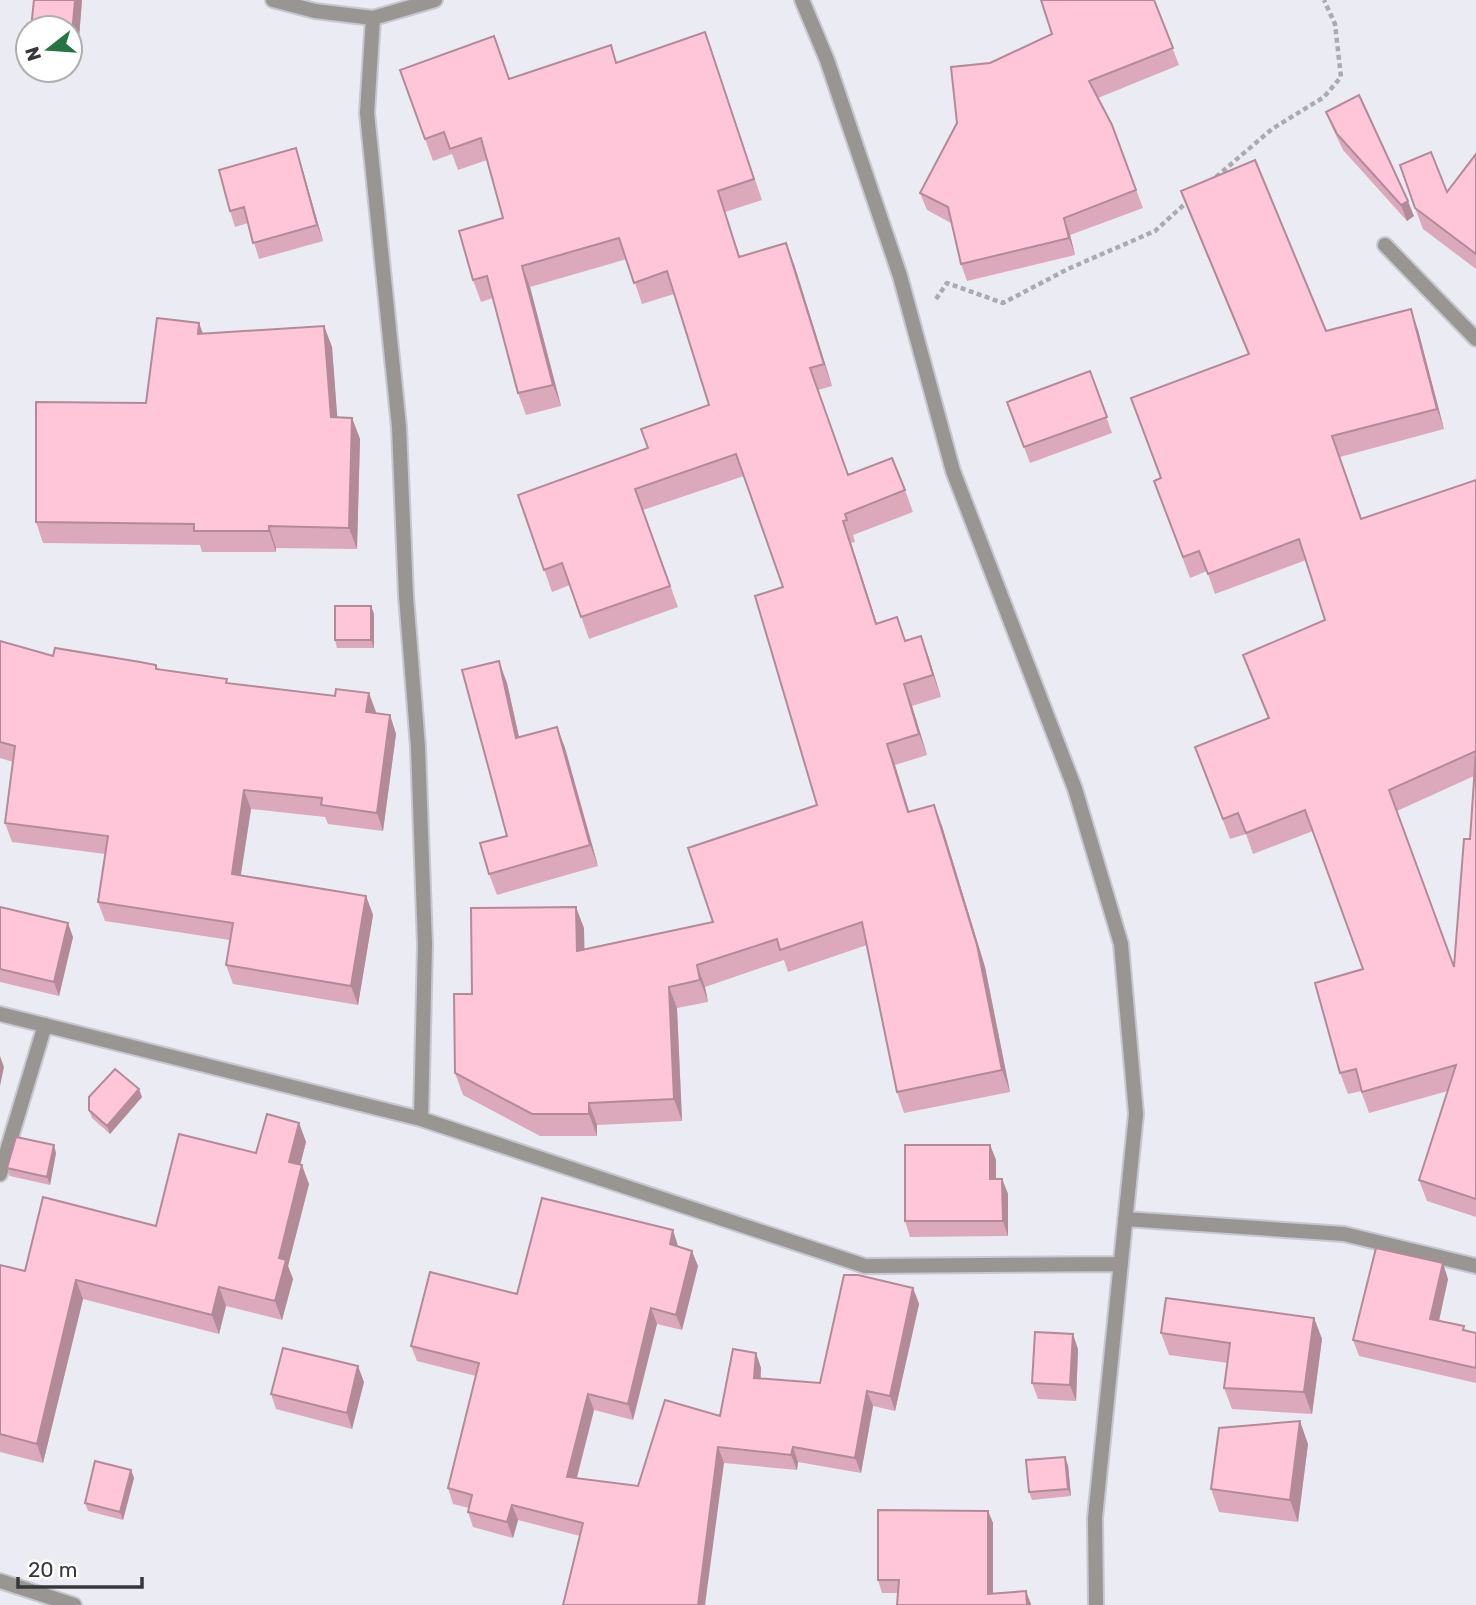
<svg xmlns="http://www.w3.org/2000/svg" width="1476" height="1605" font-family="Rubik,sans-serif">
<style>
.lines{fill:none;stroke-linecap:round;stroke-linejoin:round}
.lane-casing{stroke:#c7c7cf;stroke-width:18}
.street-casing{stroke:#c7c7cf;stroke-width:18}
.path{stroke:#aaaab2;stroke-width:4.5;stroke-dasharray:5 3.5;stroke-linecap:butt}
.lane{stroke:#989592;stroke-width:14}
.street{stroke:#989592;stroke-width:14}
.wall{fill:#dba9bb;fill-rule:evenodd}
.shaded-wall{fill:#b28a98}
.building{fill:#ffc5d9;stroke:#b28a98;stroke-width:2;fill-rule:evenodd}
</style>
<rect width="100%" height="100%" fill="#ebebf4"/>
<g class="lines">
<g class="lane-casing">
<path id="lane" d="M0 1174 45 1025"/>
</g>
<g class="street-casing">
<path id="street" d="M273 0 315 11 373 18 435 0
M802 0 827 60 900 276 953 471 1075 789 1121 944 1136 1114 1095 1518 1096 1605
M373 18 367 113 399 427 406 596 418 747 425 945 421 1119
M1385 245 1476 339
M0 1014 421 1119 865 1266 1121 1264
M1125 1219 1344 1234 1476 1266
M0 1581 74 1605"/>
</g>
<path class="path" d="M1216 177 1272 129 1324 97 1341 77 1335 24 1324 0
M936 299 947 283 1003 303 1070 268 1155 231 1188 201"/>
<use href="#lane" class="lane"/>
<use href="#street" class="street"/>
</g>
<path class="wall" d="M34 0H82L78 50 70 49V28Z
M1154 0 1179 65 1098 98 1112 125 1143 208 1070 235 1075 255 967 281 961 264 951 223 927 210 920 193 990 63Z
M705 32 762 200 725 212 740 257 794 264 832 386 818 390 848 475 905 490 913 512 853 535 855 542 851 543 877 624 906 641 921 636 941 697 912 706 927 755 895 765 909 812 934 805 942 826 985 967 1010 1092 904 1113 897 1092 867 945 788 972 784 960 705 987 708 1002 677 1008 682 1121 597 1125V1136H540L463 1095 455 1073 472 994 584 928V950L713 922 817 805 783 587 744 476 643 510 678 607 589 639 570 585 552 592 518 495 648 448 709 405 674 294 642 304 627 259 530 287 561 406 526 415 518 393 493 298 481 302 473 280 503 218 487 160 458 170 452 154 433 161 400 70 509 79 617 62Z
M1326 112 1414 216 1407 221 1343 150 1332 127Z
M1476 154V269L1423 229 1415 208 1447 192Z
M301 164 323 241 259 259 248 223 235 227 230 211Z
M1181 191 1326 331 1418 330 1444 429 1340 457 1362 519 1476 480V1217L1427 1201 1419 1180 1448 1091 1369 1113 1361 1091 1348 1094 1340 1073 1363 969 1313 831 1253 854 1246 834 1230 839 1195 747 1268 718 1243 655 1325 620 1306 560 1215 594 1207 571 1190 578 1154 481 1161 478 1248 354 1189 212ZM1474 776 1470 839 1454 967 1397 811Z
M324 326 332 347 337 418H352L360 439 357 549 276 548V552H202L200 545 43 543 36 522 146 403 203 333Z
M1090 371 1112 433 1030 463 1007 402Z
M371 606 374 614V648H337L335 640Z
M0 641 53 656 156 665 158 669 376 712V714L390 715 396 734 383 831 328 824 325 817 251 809 241 875 366 896 373 915 358 1005 233 984 226 965 230 940 105 921 98 902 105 854 12 842 5 823 13 762 0 758Z
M507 683 519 737 557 727 565 748 598 866 497 895 489 874 507 836Z
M0 907 73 937 59 996 0 982Z
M142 1097 110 1134 92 1118 89 1110Z
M299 1123 306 1142 300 1165 309 1184 288 1266 293 1279 282 1320 226 1306 219 1334 83 1299 43 1463 0 1452V1265L25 1271 156 1226Z
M990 1145 996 1160V1179H1002L1008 1194V1236L910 1237 905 1221Z
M56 1153 50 1185 10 1176 7 1168Z
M678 1246V1247L698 1266 682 1330 657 1324 633 1420 594 1410 577 1478 638 1486 720 1416 756 1353 761 1368V1379L820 1383 913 1288 919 1304 895 1411 873 1406 861 1473 798 1462 797 1470 724 1463 580 1536 518 1520 513 1538 473 1527 468 1512 469 1508 453 1504 448 1488 476 1376 417 1361 411 1346 517 1294Z
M1448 1279 1439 1321 1465 1330 1476 1333V1383L1359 1356 1353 1340Z
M1314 1318 1322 1339 1312 1414 1232 1409 1224 1388 1228 1363 1169 1355 1161 1333Z
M1078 1349 1076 1401 1038 1399 1032 1383Z
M364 1382 352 1429 276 1409 271 1394Z
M1308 1444 1298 1522 1219 1512 1211 1489Z
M1068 1465 1071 1496 1032 1500 1029 1492Z
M131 1470 134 1478 123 1520 88 1511 85 1503Z
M988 1511 993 1523 898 1593H882L878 1580Z"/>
<path class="shaded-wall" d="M75 0H82L78 50 72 34Z
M296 148 301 164 323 241 317 225Z
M718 191 725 212 747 279 739 257Z
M1408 201 1414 216 1407 221 1401 205Z
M1064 218 1070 235 1075 255 1069 238Z
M786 243 794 264 832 386 824 364Z
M522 266 530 287 561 406 553 385Z
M1411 309 1418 330 1444 429 1437 409Z
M199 323 207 344 198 334Z
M324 326 332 347 339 439 331 417Z
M352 418 360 439 357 549 349 528Z
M843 521 851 543 884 646 876 624Z
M269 526 276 548V552L269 531Z
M371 606 374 614V648L371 640Z
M921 636 929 658 941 697 933 675Z
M499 661 507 683 524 760 516 738Z
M904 684 912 706 927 755 919 734Z
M369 693 376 712 373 731 366 712Z
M390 715 396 734 383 831 377 813Z
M557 727 565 748 598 866 590 845Z
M887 744 895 765 916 834 908 812Z
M244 790 251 809 238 892 232 874Z
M934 805 942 826 985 967 1010 1092 1002 1070Z
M366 896 373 915 358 1005 351 986Z
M576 907 584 928 585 973 577 951Z
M68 923 73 937 59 996 54 982Z
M697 965 705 987 708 1002 700 980Z
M669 987 677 1008 682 1121 674 1099Z
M0 1056 4 1067 0 1086Z
M139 1089 142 1097 110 1134 107 1126Z
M589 1103 597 1125V1136L589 1114Z
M299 1123 306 1142 296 1181 289 1162Z
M54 1145 56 1153 50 1185 47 1177Z
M990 1145 996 1160V1195L990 1179Z
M302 1165 309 1184 288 1266 293 1279 282 1320 275 1301 279 1258Z
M1002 1179 1008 1194V1236L1003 1221Z
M673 1230 678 1246 675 1260 670 1244Z
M692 1251 698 1266 682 1330 676 1315Z
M1443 1263 1448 1279 1436 1334 1430 1319Z
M76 1280 83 1299 43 1463 37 1444Z
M219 1287 226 1306 219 1334 212 1315Z
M913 1288 919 1304 895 1411 890 1396Z
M651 1308 657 1324 633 1420 628 1404Z
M1314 1318 1322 1339 1312 1414 1304 1392Z
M1073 1334 1078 1349 1076 1401 1070 1385Z
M756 1353 761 1368 759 1394 754 1378Z
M358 1366 364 1382 352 1429 347 1413Z
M867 1391 873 1406 861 1473 855 1458Z
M588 1394 594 1410 573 1492 567 1477Z
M1300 1421 1308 1444 1298 1522 1290 1500Z
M718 1447 724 1463 705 1605H698Z
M793 1447 798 1462 797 1470 791 1455Z
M1065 1457 1068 1465 1071 1496 1068 1489Z
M131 1470 134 1478 123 1520 120 1512Z
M512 1505 518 1520 513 1538 507 1522Z
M988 1511 993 1523V1605L988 1594Z
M1026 1591 1031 1604V1605H1027Z"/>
<path class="building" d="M34 0H75L72 34H70V28H31Z
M1041 0H1154L1173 48 1089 81 1112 125 1136 190 1064 218 1069 238 961 264 948 207 920 193 957 123 951 67 990 63 1052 34Z
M705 32 754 179 718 191 739 257 786 243 824 364 810 368 848 475 892 458 905 490 845 514 847 520 843 521 876 624 897 617 905 641 921 636 933 675 904 684 919 734 887 744 908 812 934 805 977 945 1002 1070 897 1092 862 922 780 950 777 939 697 965 700 980 669 987 674 1099 589 1103V1114H532L455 1073 454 994H472L471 908 576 907 577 951 713 922 688 848 817 805 755 596 783 587 736 454 635 489 670 586 581 617 562 563 544 570 518 495 648 448 641 429 709 405 667 271 634 283 619 238 522 266 553 385 518 393 487 276 473 280 459 231 503 218 481 138 450 149 444 132 425 139 400 70 494 36 509 79 611 45 616 63Z
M1359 95 1408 201 1401 205 1337 134 1326 112Z
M296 148 317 225 253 243 244 207 230 211 219 170Z
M1431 152 1447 192 1476 154V254L1415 208 1400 165Z
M1255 160 1326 331 1411 309 1437 409 1332 436 1361 519 1476 480V1199L1419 1180 1456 1065 1362 1092 1356 1069 1340 1073 1315 983 1363 969 1305 810 1246 833 1238 813 1223 819 1195 747 1269 718 1243 655 1325 620 1299 539 1208 574 1199 551 1183 557 1154 481 1161 478 1131 398 1249 354 1181 191ZM1476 751 1470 839H1464L1454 967 1389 790Z
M157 318 199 323 198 334 324 326 331 417 352 418 349 528 269 526V531H194V524L36 522V402L146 403Z
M1090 371 1107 417 1024 447 1007 402Z
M335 606H371V640H335Z
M0 641 53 656 55 648 140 662 156 665V669L227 679 226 683 335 696 336 689 369 693 366 712 390 715 377 813 321 805 322 798 244 790 232 874 366 896 351 986 226 965 233 923 98 902 108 836 5 823 15 746 0 742Z
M499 661 516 738 557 727 590 845 489 874 480 843 507 836 462 670Z
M0 907 68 923 54 982 0 969Z
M115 1069 139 1089 107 1126 89 1110V1097Z
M267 1114 299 1123 289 1162 302 1165 279 1258 286 1260 275 1301 219 1287 212 1315 76 1280 37 1444 0 1434V1265L25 1271 43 1197 156 1226 179 1134 256 1153Z
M16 1137 54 1145 47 1177 7 1168Z
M905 1145H990V1179H1002L1003 1221H905Z
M542 1198 673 1230 670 1244 692 1251 676 1315 651 1308 628 1404 588 1394 567 1477 638 1486 665 1400 720 1416 733 1349 756 1353 754 1378 820 1383 844 1275H858L913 1288 890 1396 867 1391 855 1458 793 1447 791 1455 718 1447 698 1605H563L583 1523 512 1505 507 1522 468 1512 472 1495 448 1488 479 1363 411 1346 430 1272 517 1294Z
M1376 1248 1443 1263 1430 1319 1464 1326 1463 1330 1476 1333V1368L1353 1340Z
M1166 1298 1314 1318 1304 1392 1224 1388 1230 1343 1161 1333Z
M1035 1332 1073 1334 1070 1385 1032 1383Z
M283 1348 358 1366 347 1413 271 1394Z
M1300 1421 1290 1500 1211 1489 1219 1428Z
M1065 1457 1068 1489 1029 1492 1026 1460Z
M95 1461 131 1470 120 1512 85 1503Z
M878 1510 988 1511V1594L1026 1591 1027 1605H897L899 1580H878Z"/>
<g transform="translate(49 49) rotate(253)"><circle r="33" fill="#ffffff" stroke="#afafb1" stroke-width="2"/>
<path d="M0-5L12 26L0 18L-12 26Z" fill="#257444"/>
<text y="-10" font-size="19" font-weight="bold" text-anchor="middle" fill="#37373b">N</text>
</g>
<path d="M18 1577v10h124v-10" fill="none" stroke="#37373b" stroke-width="3.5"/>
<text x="28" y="1577" font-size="21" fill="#37373b" stroke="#ffffff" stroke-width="5" paint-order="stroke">20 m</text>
</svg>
